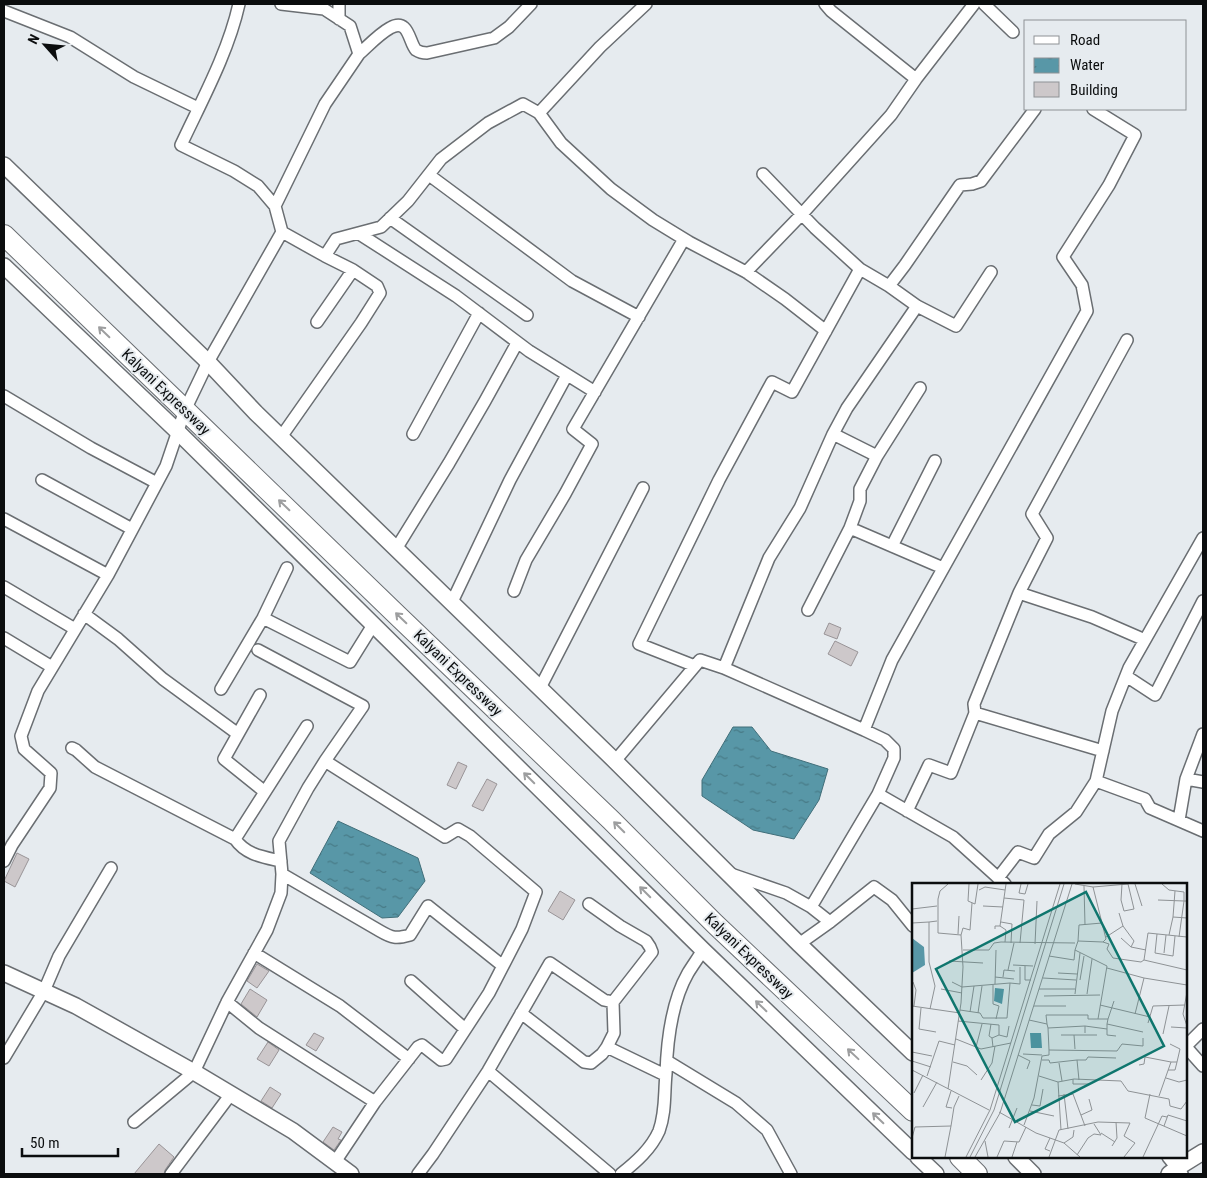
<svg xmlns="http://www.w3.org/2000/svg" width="1207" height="1178" font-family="'Roboto Condensed',sans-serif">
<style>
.water{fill:url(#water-ripples);stroke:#416e79}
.building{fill:#cdc8ca;stroke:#999497}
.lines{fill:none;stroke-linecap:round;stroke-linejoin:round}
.street-casing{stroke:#6a6e72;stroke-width:14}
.secondary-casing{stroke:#6a6e72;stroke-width:18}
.highway-casing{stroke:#6a6e72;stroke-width:22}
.street{stroke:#fff;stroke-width:11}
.secondary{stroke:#fff;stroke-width:15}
.highway{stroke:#fff;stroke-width:20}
.oneway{stroke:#9d9e9f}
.labels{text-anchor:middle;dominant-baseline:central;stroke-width:4;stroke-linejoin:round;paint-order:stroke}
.street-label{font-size:15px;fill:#0b0d0e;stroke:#e6ebef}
.inset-road{fill:none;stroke:#8e9295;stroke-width:1}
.view{fill:#0f766e;fill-opacity:0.15;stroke:#0f766e;stroke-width:2.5}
.inset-edge{fill:none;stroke:#0b0d0e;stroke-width:2.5}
</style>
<defs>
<pattern id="water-ripples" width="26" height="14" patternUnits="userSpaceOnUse" patternTransform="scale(1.25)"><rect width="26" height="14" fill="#5897a7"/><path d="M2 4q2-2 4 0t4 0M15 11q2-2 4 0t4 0" fill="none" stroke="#477a86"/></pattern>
</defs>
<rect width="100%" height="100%" fill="#e6ebef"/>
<path class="water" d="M733 727H752L771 751 828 769 819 800 794 839 753 830 702 796V780Z
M338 821 418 858 425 881 398 917 382 918 310 873Z"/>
<path class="building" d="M829 623 841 628 837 639 824 634Z
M835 641 858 652 851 666 828 654Z
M458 762 467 766 456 789 447 785Z
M487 779 497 784 483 811 472 806Z
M17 853 29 859 15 887 4 881Z
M560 891 575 900 563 920 548 911Z
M257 964 269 971 257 988 247 981Z
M250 989 267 1000 257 1017 241 1004Z
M314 1033 324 1038 316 1051 306 1045Z
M268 1042 279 1050 269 1066 257 1059Z
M270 1087 281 1094 272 1108 261 1101Z
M333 1127 342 1132 338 1139 341 1140 334 1150 323 1142Z
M159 1144 174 1157 165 1170 164 1174H134Z"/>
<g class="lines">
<g class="street-casing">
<path id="street" d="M239 4C228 53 202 100 181 145L234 171 258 186 275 206
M281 4 324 9 350 26 359 54 325 104 275 206 282 232 325 256 336 239 381 227 408 201 441 159 488 123 523 104 539 113 561 143 611 189 653 220 689 242 746 272 785 299 826 331
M825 4 831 11 916 79
M984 4 1013 32
M4 11 70 37 134 77 198 108
M339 19V4
M359 54C369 45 379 34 390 28 409 17 409 43 416 50 419 52 423 53 427 53L494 38 509 27 531 4
M539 113 600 47 646 4
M763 174 815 228 860 269
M429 175 572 281 639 317
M390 218 527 315
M358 233 456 296 529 351 595 392
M746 272 802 214 891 115 916 79 974 4
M889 286 917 306 956 326 991 272
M317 322 353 270
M1127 340 1032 514 1047 538 1019 593 1092 617 1145 640
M4 396 91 448 157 483
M413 434 479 313
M281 437 361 323 380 293 377 286 353 270 325 256
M877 456 833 434 847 408 917 306
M42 480 132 529
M4 519 108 575
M850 528 860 501V489L877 456 920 388
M892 546 935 461
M396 549 449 463 485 401 517 343
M4 587 75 629
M514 591 526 560 565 494 592 444 573 429 684 239
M452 602 510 480 567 375
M808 610 850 528 943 568
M84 614 118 639 163 679 238 734
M263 618 350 662 373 625
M4 638 52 667
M258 650 363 706 325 761
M695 666 700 660 724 668 769 558 800 508 833 434
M724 668 864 730
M1126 676 1155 695 1203 601
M540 688 643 488
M221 689 263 618 287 568
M260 695 224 759 265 792
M975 713 1103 751
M72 748 76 750 95 767 235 839C246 855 263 857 281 861
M615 761 695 666 639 644 719 480 772 382 792 392 860 269 889 286 905 265 960 185 972 184 981 181 1035 109
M1186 779 1203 782
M1096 781 1145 799 1150 808 1203 831
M907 811 929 765 951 773 975 713 974 704 1019 593
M1179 820 1186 779 1203 734
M235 839 307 726
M4 861 12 845 50 788 51 773 24 749 21 736 38 691 108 575 166 466 185 410 208 362 282 232
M282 874 380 931C392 938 396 939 410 935L428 906 503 966
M731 874 786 893 811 907 830 922
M998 878 1018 852 1034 858 1049 834 1076 812 1096 781 1112 711 1129 668 1203 538
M1005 884 953 837 878 794 894 758V749L885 740 864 730 892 660 1087 311 1082 285 1063 257 1109 185 1135 135 1093 109
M589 904 620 926 646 941 650 947 652 952 613 1002
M811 907 878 794
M799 944 830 922 874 887 892 900 913 926
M254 953 340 1006 409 1059
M411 981 465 1029
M227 1002 259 1028 375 1102
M521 1013 584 1062 591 1063 602 1054 607 1047
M1186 1046 1203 1029
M1186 1047 1203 1066
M4 1058 44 991 59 956 111 868
M667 1061 736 1103 767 1130 791 1174
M488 1071 610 1174
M134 1122 194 1072 227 1002 267 930 281 893 282 874 279 841 308 788 325 761 445 837 458 829 470 836 536 892 522 929 489 993 446 1059 441 1060 422 1045 418 1047 375 1102 335 1162
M1168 1157 1182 1174
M171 1174 231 1094
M418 1174 433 1154 488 1071 550 963 604 1000 613 1002 614 1033 607 1047 665 1075
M621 1174C636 1162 651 1149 659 1131 666 1112 664 1093 666 1074 667 1041 672 1001 688 973 693 965 698 958 703 950"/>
</g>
<g class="secondary-casing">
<path id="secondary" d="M4 165 208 362 256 413 615 761 799 944 913 1053
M4 266 178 432 703 950 913 1152
M4 973 76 1006 194 1072 293 1131 351 1174
M918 1157 936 1174
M1016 1157 1033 1174
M1169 1174 1177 1168 1203 1152"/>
</g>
<g class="highway-casing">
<path id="highway" d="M4 235 397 615 611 820 715 924 913 1111
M960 1157 977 1174"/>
</g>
<use href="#street" class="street"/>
<use href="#secondary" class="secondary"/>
<use href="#highway" class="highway"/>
</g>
<defs><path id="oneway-shaft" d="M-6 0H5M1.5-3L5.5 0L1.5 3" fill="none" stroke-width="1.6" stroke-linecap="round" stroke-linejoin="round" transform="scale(1.25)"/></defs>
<g class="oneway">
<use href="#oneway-shaft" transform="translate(104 332) rotate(-136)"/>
<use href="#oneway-shaft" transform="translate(284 505) rotate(-136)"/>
<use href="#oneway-shaft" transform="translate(401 618) rotate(-136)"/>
<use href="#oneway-shaft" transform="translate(529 778) rotate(-135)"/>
<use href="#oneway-shaft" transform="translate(619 827) rotate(-135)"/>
<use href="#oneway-shaft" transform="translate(645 892) rotate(-135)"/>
<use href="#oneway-shaft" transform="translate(761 1006) rotate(-136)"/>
<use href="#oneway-shaft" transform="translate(853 1054) rotate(-137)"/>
<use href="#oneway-shaft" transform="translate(878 1118) rotate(-136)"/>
</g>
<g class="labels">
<g class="street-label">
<text transform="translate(166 392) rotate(44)">Kalyani Expressway</text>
<text transform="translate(458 673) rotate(44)">Kalyani Expressway</text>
<text transform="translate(749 956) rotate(44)">Kalyani Expressway</text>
</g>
</g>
<g transform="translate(912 883)">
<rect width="275" height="275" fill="#e6ebef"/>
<path d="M0 55 12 64 13 82 0 90ZM83 105 92 106 90 121 82 118ZM118 150H129L130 165H119Z" fill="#5897a7"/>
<path class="inset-road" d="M36 1 28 8 26 16V50L49 52 51 84 49 120 36 206M57 1 56 18 63 21 66 1M109 1 107 10 113 11 116 1M163 1 181 4 216 1M210 1 209 17 212 28 222 26 216 1M223 1 230 23M250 1 257 7 272 9V18H275M172 3 173 42M181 4 194 56 191 59 166 58 163 67 195 83 186 136M67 7 73 4 93 7M92 15 112 17 108 60M246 17 272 18 267 54M71 23 91 24M0 26 25 23M207 30 211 43 222 58 219 64M261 34 263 8M89 39 100 41 99 60M0 40 17 39M88 43 94 47 93 59M83 46V43H88L94 1M46 51 47 33M245 51 243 70 261 73 263 53M49 52 51 45 58 47 60 20M257 52 261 34 275 35M194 54 211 43M209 55 219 64 234 67M166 58 167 42 190 40M191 59 197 61 195 66 201 75 229 79 232 77 236 50 275 54M123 61 125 18M51 67H77L82 60 89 59 163 60M252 70 254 52M137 73 162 77 163 67M232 77 275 87M37 78 71 80M101 82 121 83M113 83V97H119M195 85 232 95M96 87 102 60M146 90 165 91M83 94 102 96M91 94 92 87 103 88M131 95 164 97M168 97 172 73M1 99 4 107 2 123M40 99 50 104 98 100 95 135H71L68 130 48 127M98 100 108 101V84M83 101 84 67M81 102V121L87 123 84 136M29 106 50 110M127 106H163M275 109 271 131 275 143M163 111 168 70M175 111 180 76M132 113 188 112M188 122 238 134M0 123 48 130M122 123H154M9 125 7 146 24 149M18 126 23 103 17 79V39L25 38M58 129 62 103M66 130 70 103M223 131 232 95 275 102M196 136 202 118M117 137 135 141 134 132H176V136H196L195 141 231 149M46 138 87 142V152L80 155 81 164M236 140 241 123 273 122M79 141 77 153 80 155M135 141 136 145 173 143M195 141V152L204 153M259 144 275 145M136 145 137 167M173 150V143L195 146M251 151 257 123M87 152 95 154 97 143M149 152H162L163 166M162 152H185M44 156 69 166 99 160M64 164 70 141M0 169 20 173M111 171 130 172M106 172 118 178 115 186M130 177H137L138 180 165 177M0 178 19 184M41 179 55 183 65 192M147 180 150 198M227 182 232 181 233 174 259 179M0 187 77 227M256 187H263L265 179M15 193 27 158 43 162M127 193 146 199 162 196 209 198 216 208 257 216 258 223 269 226 275 218M254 195 267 199 275 197M161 196V201H178M69 197 80 180 83 163M167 197 165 177H174L176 174 204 175M146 199 149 247M39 208 34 224 40 225M2 210 11 192M152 211 156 246M238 211 233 235 275 253M146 213 161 211 173 243M247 213 259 179H265L268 166 258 161M120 222 128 223 131 206M11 224 25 199M118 228 142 233M87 229 124 250 152 260 168 274M169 232 180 227 177 216M112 242 122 215 130 173 137 172V167L205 168 210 161 231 163V155M252 243 256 232 275 238M97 245 105 225M189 250 203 259M0 255 3 244 39 243 42 224 47 213M138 255 133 266 138 268M73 258 76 274M152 260 161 254 162 247M200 263 205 255 204 239M165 272 176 255 182 251 189 252 182 241M33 274 39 243M54 274 78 227 148 1M58 274 82 227 152 1M63 274 88 230 160 1M85 274 92 258 107 259 114 244M100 274 105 259M137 274 147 247 186 239 218 240 212 253 223 260 212 274M231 274 250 233 255 234"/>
<path class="view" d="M174 9 252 163 103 239 24 86Z"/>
<rect width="275" height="275" class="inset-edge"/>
</g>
<rect width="1207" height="1178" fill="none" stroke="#0b0d0e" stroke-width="10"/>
<rect x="1024" y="20" width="162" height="90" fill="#e6ebef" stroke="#8e9295"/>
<rect x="1034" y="36" width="25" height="8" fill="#ffffff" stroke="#8e9295"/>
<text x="1070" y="45" font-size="15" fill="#0b0d0e">Road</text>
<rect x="1034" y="58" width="25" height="15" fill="url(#water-ripples)" stroke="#8e9295"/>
<text x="1070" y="70" font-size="15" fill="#0b0d0e">Water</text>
<rect x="1034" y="82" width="25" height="15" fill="#cdc8ca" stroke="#8e9295"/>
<text x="1070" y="95" font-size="15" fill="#0b0d0e">Building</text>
<g transform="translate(45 45) rotate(297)" stroke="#e6ebef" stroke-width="4" paint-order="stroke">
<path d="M0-4L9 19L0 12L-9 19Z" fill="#0b0d0e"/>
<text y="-8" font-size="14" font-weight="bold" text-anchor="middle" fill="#0b0d0e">N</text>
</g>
<path d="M22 1148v8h96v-8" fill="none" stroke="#0b0d0e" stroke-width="2.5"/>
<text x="30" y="1148" font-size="15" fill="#0b0d0e" stroke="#e6ebef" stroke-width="4" paint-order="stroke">50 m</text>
</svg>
